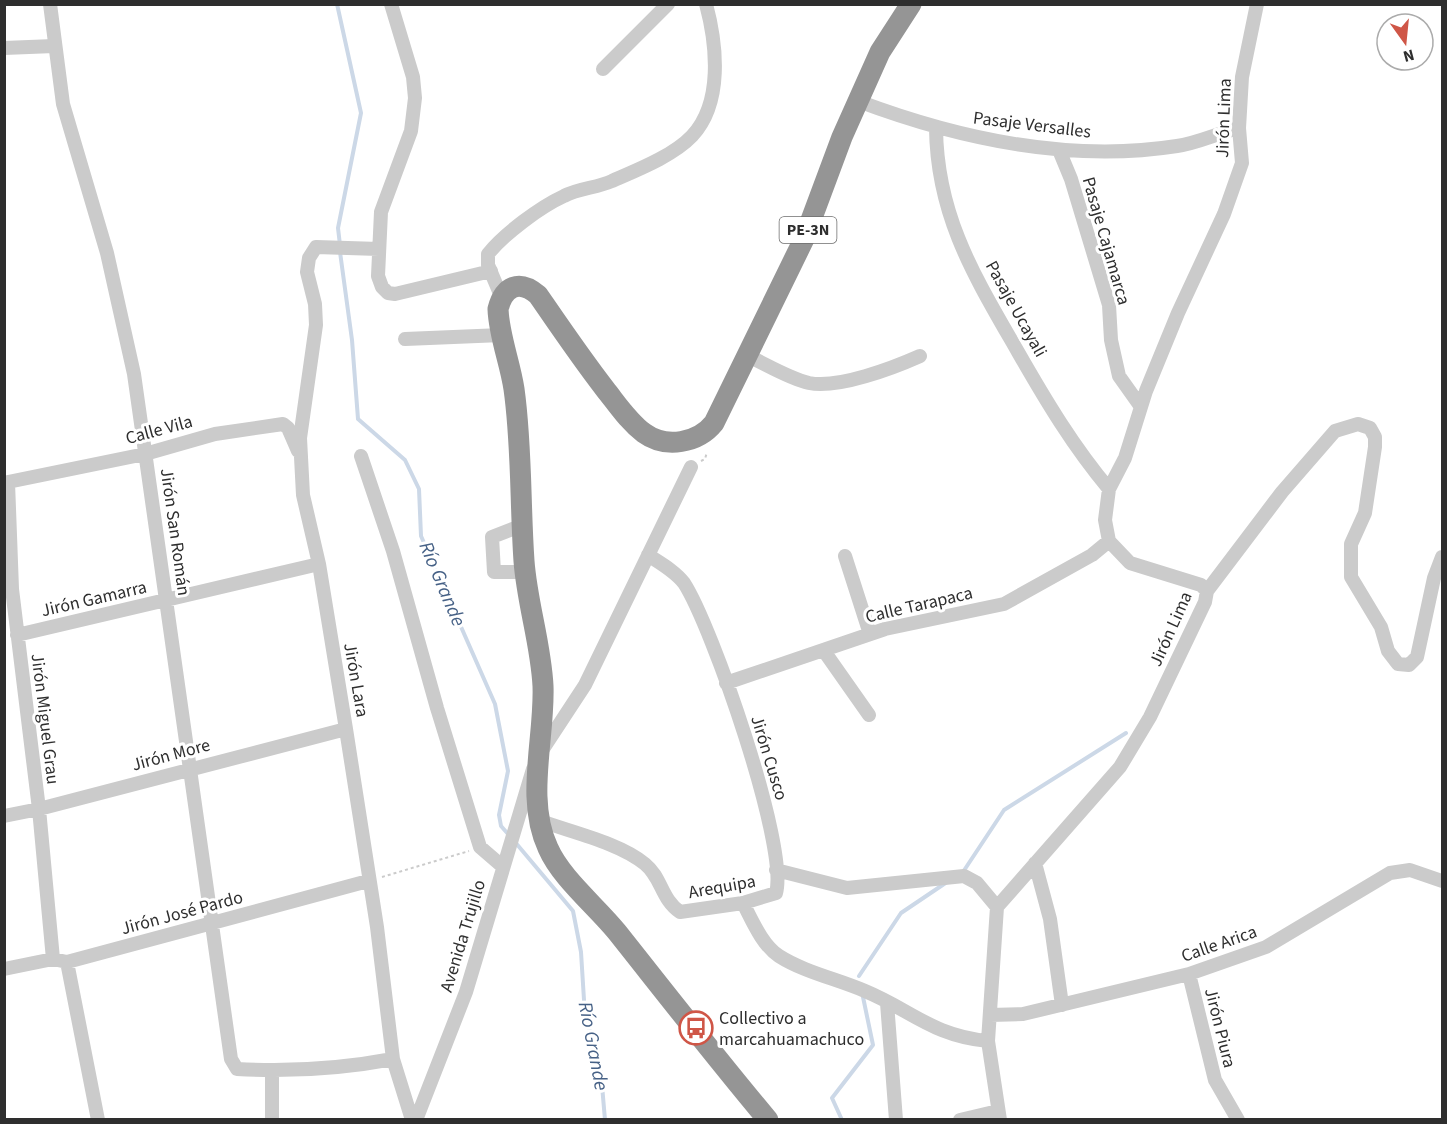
<svg xmlns="http://www.w3.org/2000/svg" width="1447" height="1124" font-family="'Source Sans 3',sans-serif">
<style>
.lines{fill:none;stroke-linecap:round;stroke-linejoin:round}
.stream{stroke:#ccd8e7;stroke-width:4}
.path{stroke:#cbcbcb;stroke-width:2;stroke-dasharray:3 3;stroke-linecap:butt}
.minor{stroke:#cbcbcb;stroke-width:14}
.highway{stroke:#959595;stroke-width:21}
.labels{text-anchor:middle;dominant-baseline:central;stroke-width:6;stroke-linejoin:round;paint-order:stroke}
.shield{fill:#fff;stroke:#6d6d6d;stroke-width:1.5}
.shield-label{font-size:16px;font-weight:bold;fill:#2e2e2e}
.street-label{font-size:18px;fill:#2e2e2e;stroke:#fff}
.poi-label{font-size:18px;fill:#2e2e2e;stroke:#fff;text-anchor:start}
.water-label{font-size:20px;font-style:italic;fill:#466186;stroke:#fff}
</style>
<rect width="100%" height="100%" fill="#fff"/>
<g class="lines">
<path class="stream" d="M337 4 361 113 338 228 340 245
M340 252 352 340 358 419 405 460 419 489 421 536 495 704 508 771 499 815 501 826 508 834
M515 842 573 911 581 952 585 1016 600 1062 605 1120
M963 872 1004 810 1126 733
M859 976 901 913 947 882
M842 1120 832 1098 873 1045 863 997"/>
<path class="path" d="M701 461 705 459 707 452
M382 877 469 851"/>
<path class="minor" d="M50 4 63 104 107 253 134 374 231 1059 237 1069C290 1072 340 1069 393 1059
M391 4 413 77 415 98 411 131 381 212 378 276 382 287 388 293 395 294 491 271
M4 48 54 46
M603 69 668 4
M858 101C959 139 1069 163 1177 146 1198 143 1218 133 1239 128
M936 128C937 217 975 277 1018 352 1046 401 1073 446 1109 489
M1059 150 1071 179 1109 305 1111 340 1119 376 1141 407
M379 249 316 247 309 258 307 272 315 304 316 325 300 438 303 495 319 564 346 729 377 927 393 1059 412 1120
M501 296 488 265V254C504 234 540 207 564 196 579 188 597 188 612 181 637 170 673 156 692 136 723 103 717 45 706 4
M405 339 502 335
M746 355C766 364 788 378 809 383 838 389 893 368 920 356
M361 456 393 551 437 708 480 847 502 866
M8 482 12 589 39 809 53 959
M8 482 145 454 215 434 283 424 288 428 298 451
M523 525 492 537 494 572H526
M845 556 870 634
M1207 591 1282 492 1335 431 1358 424 1370 428 1375 437V447L1365 513 1351 544V577L1381 627 1388 651 1398 664 1409 665 1417 657 1434 578 1442 557
M17 635 319 564
M824 651 869 715
M726 683 885 629 1004 604 1092 555 1109 541
M541 752 585 685 691 467
M4 816 39 809 346 729
M541 821C571 832 620 843 645 864 662 878 661 899 680 912L743 903 776 893C789 847 712 626 684 583 675 571 660 563 648 555
M1035 863 1050 919 1062 1005
M776 870 847 888 964 876 977 883 997 907
M743 903C752 920 762 945 779 956 804 972 837 979 865 991 911 1010 933 1036 988 1041
M67 962 98 1120
M4 969 53 959 67 962 368 881
M1189 974 1215 1080 1238 1120
M887 1003 896 1120
M990 1015 1023 1014 1189 974 1266 947 1390 873 1410 870 1442 881
M272 1071V1120
M416 1120 466 992 533 769
M960 1120 998 1111
M1000 1120 988 1041 997 907 1120 767 1150 717 1205 602 1207 591 1201 585 1130 563 1109 541 1105 520 1109 489 1125 458 1146 391 1178 313 1224 214 1242 163 1239 128 1242 77 1257 4"/>
<path class="highway" d="M768 1120C716 1058 667 995 617 932 596 906 561 878 548 848 525 799 545 738 543 686 541 644 527 603 524 561 520 503 522 446 514 389 510 362 499 336 498 309 504 286 519 279 538 295 560 327 581 358 605 389 617 404 628 421 644 433 666 449 698 443 714 423L804 239 842 137 880 52 911 4"/>
</g>
<defs>
<g id="bus-ring" transform="scale(1.725)"><circle r="9.5" fill="#fff" stroke="#cf5647" stroke-width="1.5"/><path d="M-5-6H5V4H4V6H2V4H-2V6H-4V4H-5ZM-3.5-4V0h7V-4ZM-3.5 1.2v1.5H-2V1.2ZM2 1.2v1.5H3.5V1.2Z" fill="#cf5647"/></g>
</defs>
<g fill-rule="evenodd">
<use href="#bus-ring" x="696" y="1028"/>
</g>
<g class="labels">
<rect class="shield" x="779.5" y="217" width="57" height="26" rx="4.5"/>
<g class="shield-label">
<text x="808" y="230">PE-3N</text>
</g>
<g class="street-label">
<text transform="translate(1224 118) rotate(-88)">Jirón Lima</text>
<text transform="translate(1032 125) rotate(7)">Pasaje Versalles</text>
<text transform="translate(1106 241) rotate(74)">Pasaje Cajamarca</text>
<text transform="translate(1016 309) rotate(61)">Pasaje Ucayali</text>
<text transform="translate(159 430) rotate(-15)">Calle Vila</text>
<text transform="translate(175 532) rotate(82)">Jirón San Román</text>
<text transform="translate(94 599) rotate(-13)">Jirón Gamarra</text>
<text transform="translate(919 605) rotate(-13)">Calle Tarapaca</text>
<text transform="translate(1171 629) rotate(-66)">Jirón Lima</text>
<text transform="translate(356 680) rotate(80)">Jirón Lara</text>
<text transform="translate(45 719) rotate(83)">Jirón Miguel Grau</text>
<text transform="translate(171 755) rotate(-15)">Jirón More</text>
<text transform="translate(769 758) rotate(73)">Jirón Cusco</text>
<text transform="translate(722 887) rotate(-10)">Arequipa</text>
<text transform="translate(182 913) rotate(-15)">Jirón José Pardo</text>
<text transform="translate(463 936) rotate(-73)">Avenida Trujillo</text>
<text transform="translate(1219 944) rotate(-19)">Calle Arica</text>
<text transform="translate(1220 1028) rotate(76)">Jirón Piura</text>
</g>
<g class="poi-label">
<text x="719" y="1018">Collectivo a<tspan x="719" dy="21">marcahuamachuco</tspan></text>
</g>
<g class="water-label">
<text transform="translate(442 584) rotate(67)">Río Grande</text>
<text transform="translate(593 1046) rotate(79)">Río Grande</text>
</g>
</g>
<rect width="1447" height="1124" fill="none" stroke="#2e2e2e" stroke-width="12"/>
<g transform="translate(1405 42) rotate(165)"><circle r="28" fill="#ffffff" stroke="#ababab" stroke-width="1.5"/>
<path d="M0-4.5L10 22L0 15L-10 22Z" fill="#cf5647"/>
<text y="-9" font-size="16" font-weight="bold" text-anchor="middle" fill="#2e2e2e">N</text>
</g>
</svg>
